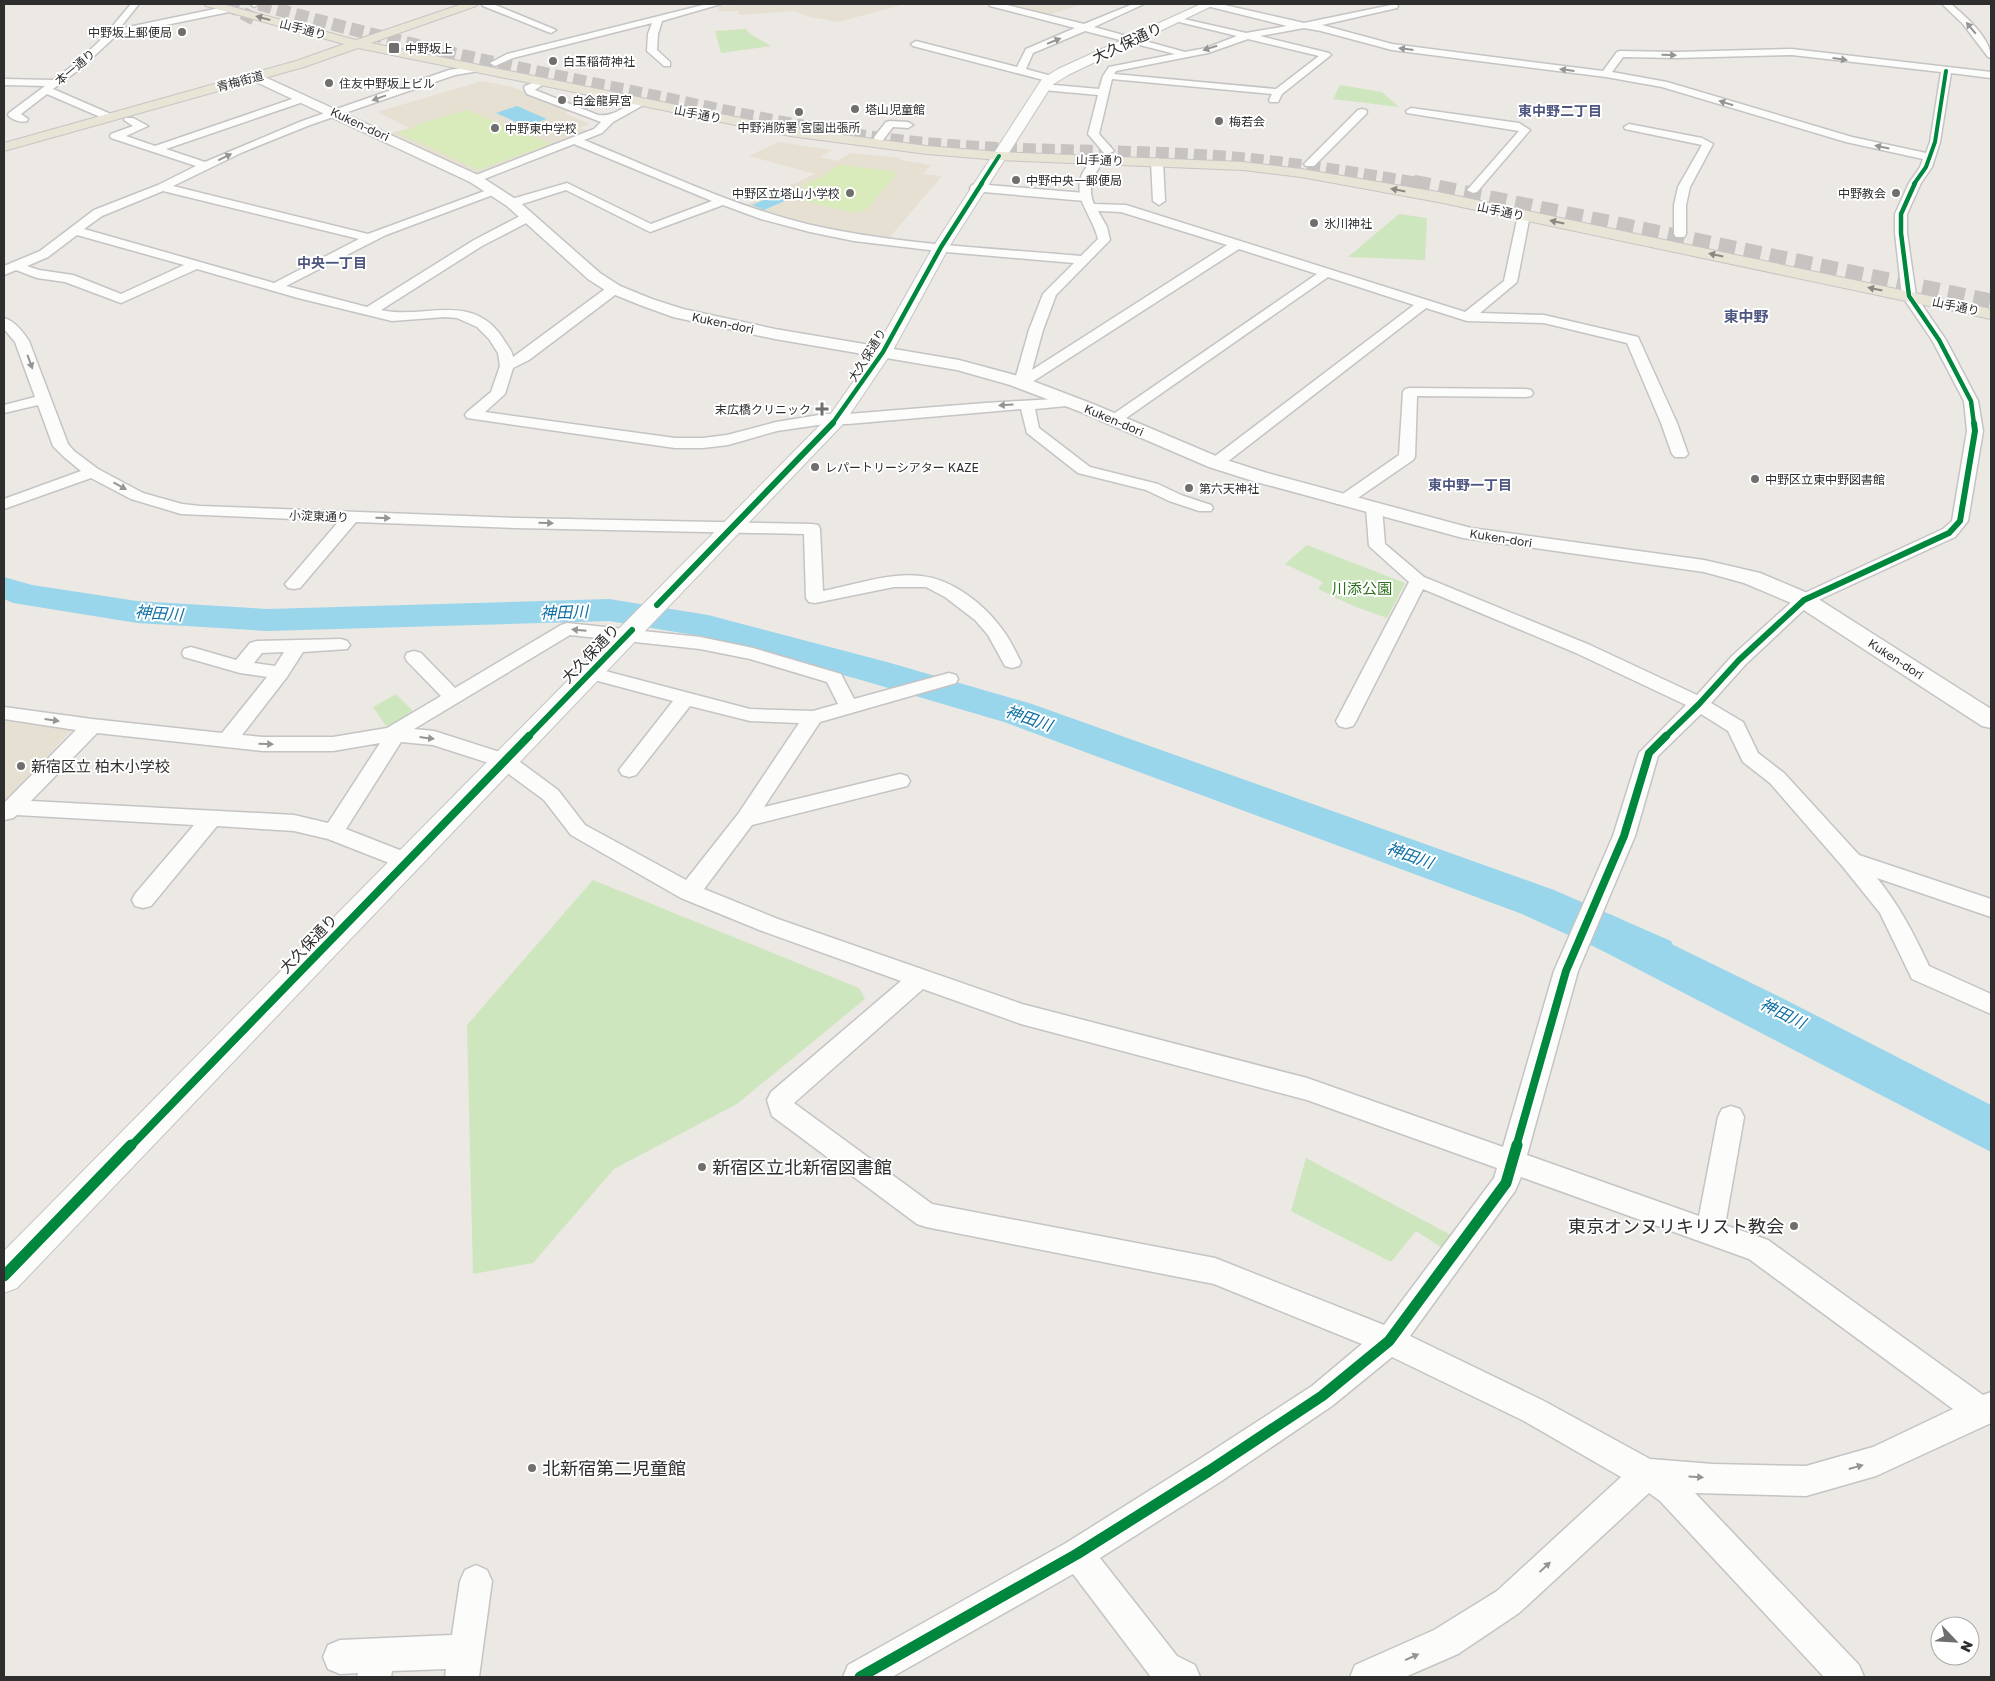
<svg xmlns="http://www.w3.org/2000/svg" width="1995" height="1681" font-family="'Golos Text','Noto Sans JP',sans-serif">
<style>
.education{fill:#e6e0d3}
.green{fill:#cee6be}
.pitch{fill:#d9eabb}
.water{fill:#99d6ec}
.lines{fill:none;stroke-linecap:round;stroke-linejoin:round}
.river{fill:#99d6ec;fill-rule:evenodd}
.motorway-tunnel-far1{stroke:#c6c3c0;stroke-width:13;stroke-dasharray:13 6;stroke-linecap:butt}
.motorway-tunnel{stroke:#c6c3c0;stroke-width:17;stroke-dasharray:17 9;stroke-linecap:butt}
.minor-casing{stroke:#c5c4c5;stroke-width:3}
.tertiary-casing{stroke:#c5c4c5;stroke-width:3}
.secondary-casing{stroke:#c5c4c5;stroke-width:2}
.primary-casing{stroke:#c6c5c4;stroke-width:2}
.minor{fill:#fcfcfb;fill-rule:evenodd}
.tertiary{fill:#fcfcfb;fill-rule:evenodd}
.secondary{fill:#fcfcfb;fill-rule:evenodd}
.primary{fill:#e8e4d6;fill-rule:evenodd}
.cycleway-far4-casing{stroke:#fff;stroke-width:5}
.cycleway-far3-casing{stroke:#fff;stroke-width:6}
.cycleway-far2-casing{stroke:#fff;stroke-width:9}
.cycleway-far1-casing{stroke:#fff;stroke-width:11}
.cycleway-casing{stroke:#fff;stroke-width:14}
.cycleway-far4{stroke:#00873e;stroke-width:4}
.cycleway-far3{stroke:#00873e;stroke-width:4.5}
.cycleway-far2{stroke:#00873e;stroke-width:6}
.cycleway-far1{stroke:#00873e;stroke-width:8}
.cycleway{stroke:#00873e;stroke-width:11}
.oneway{fill:#8b8982}
.oneway2{fill:#959594}
.poi-dot{fill:#706f6e;stroke:#fff;stroke-width:2}
.labels{text-anchor:middle;dominant-baseline:central;stroke-width:4;stroke-linejoin:round;paint-order:stroke}
.far-street-label{font-size:12px;fill:#2e2e2e;stroke:#fff}
.far-poi-label{font-size:12px;fill:#2e2e2e;stroke:#fff;text-anchor:start}
.far-neighbourhood-label{font-size:14px;font-weight:bold;fill:#4d5680;stroke:#fff}
.street-label{font-size:15px;fill:#2e2e2e;stroke:#fff}
.far-quarter-label{font-size:15px;font-weight:bold;fill:#4d5680;stroke:#fff}
.park-label{font-size:15px;fill:#2c6e1b;stroke:#fff}
.poi-label{font-size:15px;fill:#2e2e2e;stroke:#fff;text-anchor:start}
.water-label{font-size:16px;font-style:italic;fill:#0d6fa3;stroke:#fff}
.near-poi-label{font-size:18px;fill:#2e2e2e;stroke:#fff;text-anchor:start}
</style>
<rect width="100%" height="100%" fill="#ece8e4"/>
<path class="education" d="M766 4H905L838 22 810 17 795 11 738 15V11H718L719 6Z
M998 4H1083L1045 16Z
M482 81 513 87 571 111 565 113 590 124 580 128 592 132 479 175 391 133 409 128 377 112Z
M778 142 832 150 820 157 837 161 851 153 901 158 900 160 931 165 923 174 942 176 889 238 845 234 762 212 744 206 815 174 749 156Z
M4 721 72 730 4 802Z"/>
<path class="green" d="M746 29 750 34 771 46 721 53 715 31Z
M1340 85 1382 92 1399 107 1333 99Z
M1399 214 1427 218 1425 260 1348 257Z
M1307 545 1405 583 1387 618 1351 605 1318 589 1323 582 1285 564Z
M396 694 414 712 398 722 386 726 373 707Z
M593 880 859 988 865 999 737 1104 614 1169 533 1263 473 1274 467 1025Z
M1306 1158 1453 1236 1444 1249 1416 1231 1391 1262 1291 1211Z"/>
<path class="pitch" d="M467 110 551 144 478 170 398 133 417 127 413 126Z
M839 165 892 171 897 174 866 210 854 213 801 200 812 195 814 191 801 186 821 177Z"/>
<path class="water" d="M517 106 547 119 525 126 496 113Z
M786 191 798 195 764 210 752 205Z
M1610 914 1780 997 1991 1105V1152L1595 947Z"/>
<g class="lines">
<path class="river" d="M4 577 32 585 137 601 267 609 609 599 708 615 887 662 1032 704 1554 890 1671 941 1678 954 1671 967 1655 972 1639 967 1522 914 1004 722 861 680 706 637 609 621 267 631 137 623 13 603 4 599Z"/>
<path class="motorway-tunnel-far1" d="M226 4 254 19
M259 4C384 40 511 67 639 93 740 114 840 137 943 145 1025 152 1108 150 1191 155 1268 159 1344 171 1420 184"/>
<path class="motorway-tunnel" d="M1413 183 1991 302"/>
<g class="minor-casing">
<path id="minor" d="M131 4H139L119 29 229 6 233 9 229 12 117 35 81 68 53 89 113 115 114 117 113 119H105L47 94 21 114 28 119 27 121C21 123 12 120 8 115L9 113 45 86 4 85V79L53 80 75 64 109 32 110 29Z
M250 4H260L254 7Z
M482 4H493L556 30 551 33 548 32 483 6Z
M707 4H721L662 21 658 34 657 50 670 62V66H664L647 51 648 34 652 23 513 58 495 66 490 63 507 54Z
M989 4H1003L1084 24 1133 4H1144L1094 27 1185 52 1206 48 1237 36 1175 21V17L1246 33 1287 26 1207 6 1206 4H1220L1304 23 1396 4 1398 6 1397 8 1322 25 1392 44 1603 71 1617 52 1620 51 1676 52 1792 49 1991 72V78L1951 73 1940 142 1932 167 1921 183 1907 214V233L1916 296 1946 340 1978 401 1983 431 1968 521 1955 537 1810 604 1746 664 1711 703 1743 722 1758 753 1784 773 1859 855 1991 899V917L1877 878C1899 905 1914 934 1929 966L1991 994V1014L1912 979 1880 913 1843 867 1770 783 1743 762 1728 731 1701 714 1658 756 1635 836 1578 971 1527 1155 1699 1216 1718 1117 1722 1109 1731 1106 1740 1109 1744 1117 1725 1225 1768 1240 1983 1395 1991 1392V1423L1876 1476 1806 1496 1695 1493 1859 1665 1864 1677H1824L1660 1501 1649 1493 1519 1613 1458 1654 1405 1677H1350L1355 1665 1434 1630 1497 1591 1621 1477 1524 1421 1392 1357 1332 1406 1220 1482 1100 1558 1177 1656 1195 1665 1200 1677H1151L1073 1574 892 1677H843L848 1665 1066 1543 1198 1460 1312 1386 1362 1344 1214 1284 926 1227 917 1224 772 1116 767 1100 771 1092 901 981 762 931 681 898 571 835 544 800 498 766 433 745 401 742 346 829 415 856 418 862 415 868 407 870 328 839 294 831 217 826 151 906 143 908 135 906 132 900 135 894 194 825 17 815 13 818 4 820V803L76 730 4 719V707L92 719 222 733 267 677 240 673 184 657 182 653 184 649 191 647 236 660 250 643 257 641 341 639 347 641 350 645 347 649 303 652 287 677 242 735 263 737H333L387 728 441 696 407 661 405 657 407 653 414 651 421 653 455 688 561 625 567 623 700 637 753 648 841 674 854 699 949 673 956 675 958 679 956 683 820 722 764 807 900 774 907 776 910 781 907 786 752 825 704 889 778 919 1022 1004 1307 1078 1503 1147 1554 971 1613 836 1639 753 1686 705 1576 653 1423 589 1356 721 1353 726 1346 728 1339 726 1336 721 1409 582 1369 546 1366 508 1368 505H1380L1382 508 1385 544 1424 577 1590 645 1697 695 1732 656 1798 596 1943 529 1952 521 1967 431 1964 401 1932 340 1902 296 1895 233V214L1909 183 1920 167 1923 159 1846 142 1662 87 1606 77 1392 50 1321 31 1304 28 1260 36 1329 53 1331 55 1282 94 1278 102H1270L1269 100 1272 94 1112 79 1099 134 1114 151 1108 154 1104 153 1088 134 1098 95 1043 90 1038 87 1043 84 1099 89 1103 76 1109 67 1175 54 1085 31 1033 53 1026 69 1055 77V81L1051 82 913 46 911 44 916 41 1017 67 1026 49 1075 28 990 6ZM1248 39 1319 56 1276 89 1114 74 1116 71 1208 53ZM1792 55 1941 72 1930 142 1926 153 1852 137 1667 82 1612 72 1623 57 1676 58ZM570 635 700 649 750 659 827 682 838 704 813 711 750 709 590 667 583 669 581 673 583 677 673 701 619 770 622 775 629 777 636 775 690 706 750 721 799 723 738 814 686 880 585 825 558 790 512 756 434 731 414 729ZM284 652 275 666 254 663 262 653ZM97 733 263 751H333L380 743 328 823 294 815 31 801ZM923 989 1021 1024 1307 1100 1497 1168 1494 1178 1384 1325 1215 1258 932 1204 794 1103ZM1521 1177 1749 1259 1953 1409 1873 1447 1806 1466 1713 1464 1650 1459 1544 1401 1410 1336 1515 1191Z
M1942 4H1951C1965 16 1991 38 1991 58L1988 57 1963 24Z
M476 66 481 69 479 71 455 75 310 125 243 152 173 186 368 234 490 189H498L500 191 498 193 386 235 286 286 367 307 474 240 524 214H532L534 217 532 220 482 246 381 310C422 320 471 291 502 337 506 344 512 350 513 357L609 286H619L621 289 619 292 529 360 513 368 505 394 485 412 675 438H703L727 435 776 422 825 414H848L985 403 1072 398 1077 399 1079 402 1077 405 1035 409 1039 428 1090 467 1158 484 1181 495 1211 505 1213 508 1211 511H1199L1169 501 1146 490 1078 473 1027 433 1021 409 848 424H825L777 431 728 445 703 448H675L467 418 465 415 467 412 491 392 500 366 498 353 489 339 477 327 457 318 445 317 392 321 298 298 197 269 121 303 65 282 37 278 16 270 4 275V266L40 251 94 210 158 185 196 166 111 138 110 136 111 134 133 126 124 120 125 118H133L148 126 126 136 155 146 298 97H306L307 99 306 101 166 149 205 162 302 121 449 70ZM163 191 359 239 274 283 84 229 102 216ZM77 235 184 265 121 294 73 275 39 270 27 266 48 257Z
M540 80 545 83 535 90 598 115C618 118 630 98 646 101L647 103 613 122 602 133 584 140C658 170 732 206 811 225 899 245 991 248 1081 256L1098 239C1093 216 1074 201 1081 177 1083 170 1090 163 1094 158L1098 157 1104 160C1095 173 1086 188 1094 204L1126 205 1465 312 1504 281 1518 215 1524 211 1528 212 1530 215 1517 282 1480 313 1544 315 1638 337 1677 423 1688 454 1685 457H1675L1672 454 1661 423 1627 343 1544 323 1467 321 1426 308 1222 466H1210L1208 463 1210 460 1414 305 1328 277 1119 423H1109L1106 420 1109 417 1317 274 1239 249 1026 386H1016L1014 383 1029 330 1043 294 1074 263 946 252 854 241 810 232 761 219 723 205 650 232 566 190 516 206H508L506 203 508 200 567 183 651 224 712 201 574 144 479 181H471L469 179 471 177 594 129 601 122 527 94 524 88 525 86ZM1098 211 1121 212 1227 245 1032 370 1043 330 1056 295 1110 240 1107 227Z
M1411 108 1519 123 1530 130 1477 192 1473 193 1467 190 1469 188 1519 131 1407 113 1406 111Z
M1362 109 1366 110 1367 112 1366 114 1314 166H1306L1304 164 1358 110Z
M890 121 908 122 913 125 908 128 893 127 883 140H875L874 138 875 136 886 122Z
M1629 124 1702 138 1713 144 1690 187 1686 205V234L1684 237H1676L1674 234V205L1678 187 1702 145 1625 129 1624 127Z
M1157 158 1163 161 1165 201 1159 205 1153 201 1151 161Z
M4 318C15 321 23 332 29 341L68 444 74 451 98 469 143 493 182 504 200 506 517 518 812 524 818 525 820 529 823 591C855 585 889 572 921 576 952 579 984 604 1002 629 1010 639 1015 651 1021 662L1019 666 1012 668 1005 666 988 635 975 620 945 597 926 587H894L815 603 809 602 806 598 804 534 517 528 356 522 300 588 294 589 288 588 285 584 339 521 181 514 131 499 91 478 4 509V499L81 471 64 457 53 446 38 405 4 413V405L35 397 15 342 4 329Z
M1410 388 1526 389 1531 390 1533 393 1531 396 1526 397 1417 396 1415 457 1413 460 1349 504H1337L1335 501 1337 498 1399 455 1403 392 1405 389Z
M476 1565 487 1570 492 1581 479 1677H445L446 1669 392 1671 391 1677H357L358 1673 340 1674 328 1669 323 1657 328 1645 340 1640 452 1635 460 1581 465 1570Z"/>
</g>
<g class="tertiary-casing">
<path id="tertiary" d="M256 73 480 176 517 200 600 273 620 286 652 299 683 309 775 329 959 360 1022 377 1093 404 1223 459 1267 473 1471 528 1704 560 1760 573 1812 595 1991 709V728L1982 726 1796 605 1744 583 1704 572 1463 538 1253 481 1209 467 1081 412 1010 385 957 370 775 339 673 317 640 305 608 292 588 279 507 206 470 182 252 80 250 77 252 74Z
M977 184 1085 193 1090 194 1092 197 1090 200 1085 201 972 191 970 188 972 185Z"/>
</g>
<g class="secondary-casing">
<path id="secondary" d="M1201 4H1216L1068 75 1052 85 949 247 892 352 844 423 17 1288 4 1293V1251L830 415 874 352 933 247 1042 79 1058 69Z"/>
</g>
<g class="primary-casing">
<path id="primary" d="M204 4H222L356 40 462 4H478L476 6 371 43 790 128 927 146 999 152 1243 162 1301 169 1438 192 1991 309V319L1438 202 1301 177 1243 170 999 160 927 154 790 136 358 48 304 67 4 151V143L296 61 344 44 206 6Z"/>
</g>
<use href="#minor" class="minor"/>
<use href="#tertiary" class="tertiary"/>
<use href="#secondary" class="secondary"/>
<use href="#primary" class="primary"/>
<g class="cycleway-far4-casing">
<path id="cycleway-far4" d="M981 184 999 156
M1914 184 1926 167 1935 142 1946 71"/>
</g>
<g class="cycleway-far3-casing">
<path id="cycleway-far3" d="M1915 183 1901 214V233L1909 296 1939 340 1971 401 1974 424
M832 424 883 352 941 247 982 183"/>
</g>
<g class="cycleway-far2-casing">
<path id="cycleway-far2" d="M657 605 833 423
M528 737 632 630
M1665 737 1699 704 1739 660 1804 600 1949 533 1960 521 1975 431 1974 423"/>
</g>
<g class="cycleway-far1-casing">
<path id="cycleway-far1" d="M130 1147 529 736
M1516 1147 1566 971 1624 836 1649 753 1666 736"/>
</g>
<g class="cycleway-casing">
<path id="cycleway" d="M4 1276 131 1145
M860 1677 1077 1554 1209 1471 1322 1396 1389 1341 1506 1183 1517 1145"/>
</g>
<use href="#cycleway-far4" class="cycleway-far4"/>
<use href="#cycleway-far3" class="cycleway-far3"/>
<use href="#cycleway-far2" class="cycleway-far2"/>
<use href="#cycleway-far1" class="cycleway-far1"/>
<use href="#cycleway" class="cycleway"/>
</g>
<defs><path id="oneway-solid" d="M-6-.8H1V-3.2L6.5 0L1 3.2V.8H-6Z" transform="scale(1.25)"/></defs>
<g class="oneway">
<use href="#oneway-solid" transform="translate(263 18) rotate(-165)"/>
<use href="#oneway-solid" transform="translate(1398 190) rotate(-169)"/>
<use href="#oneway-solid" transform="translate(1557 222) rotate(-168)"/>
<use href="#oneway-solid" transform="translate(1716 255) rotate(-168)"/>
<use href="#oneway-solid" transform="translate(1875 289) rotate(-168)"/>
</g>
<g class="oneway2">
<use href="#oneway-solid" transform="translate(1971 28) rotate(-130)"/>
<use href="#oneway-solid" transform="translate(1054 41) rotate(-22)"/>
<use href="#oneway-solid" transform="translate(1210 48) rotate(163)"/>
<use href="#oneway-solid" transform="translate(1406 49) rotate(-173)"/>
<use href="#oneway-solid" transform="translate(1669 55) rotate(1)"/>
<use href="#oneway-solid" transform="translate(1840 59) rotate(8)"/>
<use href="#oneway-solid" transform="translate(1567 70) rotate(-173)"/>
<use href="#oneway-solid" transform="translate(379 98) rotate(160)"/>
<use href="#oneway-solid" transform="translate(1726 103) rotate(-163)"/>
<use href="#oneway-solid" transform="translate(1882 147) rotate(-168)"/>
<use href="#oneway-solid" transform="translate(225 157) rotate(-26)"/>
<use href="#oneway-solid" transform="translate(30 362) rotate(70)"/>
<use href="#oneway-solid" transform="translate(1006 405) rotate(177)"/>
<use href="#oneway-solid" transform="translate(120 486) rotate(29)"/>
<use href="#oneway-solid" transform="translate(383 518) rotate(2)"/>
<use href="#oneway-solid" transform="translate(546 523) rotate(1)"/>
<use href="#oneway-solid" transform="translate(579 630) rotate(-175)"/>
<use href="#oneway-solid" transform="translate(52 720) rotate(8)"/>
<use href="#oneway-solid" transform="translate(427 738) rotate(7)"/>
<use href="#oneway-solid" transform="translate(266 744) rotate(2)"/>
<use href="#oneway-solid" transform="translate(1856 1467) rotate(-16)"/>
<use href="#oneway-solid" transform="translate(1696 1477) rotate(4)"/>
<use href="#oneway-solid" transform="translate(1545 1567) rotate(-43)"/>
<use href="#oneway-solid" transform="translate(1412 1657) rotate(-24)"/>
</g>
<g class="poi-dot">
<circle cx="182" cy="32" r="5"/>
<rect x="388" y="42" width="12" height="12" rx="2.5"/>
<circle cx="553" cy="61" r="5"/>
<circle cx="329" cy="83" r="5"/>
<circle cx="562" cy="100" r="5"/>
<circle cx="855" cy="109" r="5"/>
<circle cx="799" cy="112" r="5"/>
<circle cx="1219" cy="121" r="5"/>
<circle cx="495" cy="128" r="5"/>
<circle cx="1016" cy="180" r="5"/>
<circle cx="850" cy="193" r="5"/>
<circle cx="1896" cy="193" r="5"/>
<circle cx="1314" cy="223" r="5"/>
<path d="M819.5 401.5h5v5h5v5h-5v5h-5v-5h-5v-5h5z"/>
<circle cx="815" cy="467" r="5"/>
<circle cx="1755" cy="479" r="5"/>
<circle cx="1189" cy="488" r="5"/>
<circle cx="21" cy="766" r="5"/>
<circle cx="702" cy="1167" r="5"/>
<circle cx="1794" cy="1226" r="5"/>
<circle cx="532" cy="1468" r="5"/>
</g>
<g class="labels">
<g class="far-street-label">
<text transform="translate(303 29) rotate(15)">山手通り</text>
<text transform="translate(75 67) rotate(-40)">本一通り</text>
<text transform="translate(240 81) rotate(-15)">青梅街道</text>
<text transform="translate(698 114) rotate(11)">山手通り</text>
<text transform="translate(360 124) rotate(25)">Kuken-dori</text>
<text transform="translate(1100 160) rotate(2)">山手通り</text>
<text transform="translate(1501 211) rotate(12)">山手通り</text>
<text transform="translate(1956 306) rotate(12)">山手通り</text>
<text transform="translate(723 323) rotate(12)">Kuken-dori</text>
<text transform="translate(867 355) rotate(-58)">大久保通り</text>
<text transform="translate(1114 420) rotate(23)">Kuken-dori</text>
<text transform="translate(319 516) rotate(2)">小淀東通り</text>
<text transform="translate(1501 538) rotate(9)">Kuken-dori</text>
<text transform="translate(1896 659) rotate(33)">Kuken-dori</text>
</g>
<g class="far-poi-label">
<text x="172" y="32" text-anchor="end">中野坂上郵便局</text>
<text x="405" y="48">中野坂上</text>
<text x="563" y="61">白玉稲荷神社</text>
<text x="339" y="83">住友中野坂上ビル</text>
<text x="572" y="100">白金龍昇宮</text>
<text x="865" y="109">塔山児童館</text>
<text x="1229" y="121">梅若会</text>
<text x="799" y="127" text-anchor="middle">中野消防署 宮園出張所</text>
<text x="505" y="128">中野東中学校</text>
<text x="1026" y="180">中野中央一郵便局</text>
<text x="840" y="193" text-anchor="end">中野区立塔山小学校</text>
<text x="1886" y="193" text-anchor="end">中野教会</text>
<text x="1324" y="223">氷川神社</text>
<text x="811" y="409" text-anchor="end">末広橋クリニック</text>
<text x="825" y="467">レパートリーシアター KAZE</text>
<text x="1765" y="479">中野区立東中野図書館</text>
<text x="1199" y="488">第六天神社</text>
</g>
<g class="far-neighbourhood-label">
<text x="1560" y="110">東中野二丁目</text>
<text x="332" y="262">中央一丁目</text>
<text x="1470" y="484">東中野一丁目</text>
</g>
<g class="street-label">
<text transform="translate(1127 42) rotate(-25)">大久保通り</text>
<text transform="translate(590 653) rotate(-46)">大久保通り</text>
<text transform="translate(308 943) rotate(-46)">大久保通り</text>
</g>
<g class="far-quarter-label">
<text x="1746" y="316">東中野</text>
</g>
<g class="park-label">
<text x="1362" y="588">川添公園</text>
</g>
<g class="poi-label">
<text x="31" y="766">新宿区立 柏木小学校</text>
</g>
<g class="water-label">
<text transform="translate(564 612) rotate(-2)">神田川</text>
<text transform="translate(159 613) rotate(4)">神田川</text>
<text transform="translate(1029 718) rotate(19)">神田川</text>
<text transform="translate(1410 855) rotate(20)">神田川</text>
<text transform="translate(1783 1013) rotate(26)">神田川</text>
</g>
<g class="near-poi-label">
<text x="712" y="1167">新宿区立北新宿図書館</text>
<text x="1784" y="1226" text-anchor="end">東京オンヌリキリスト教会</text>
<text x="542" y="1468">北新宿第二児童館</text>
</g>
</g>
<rect width="1995" height="1681" fill="none" stroke="#2e2e2e" stroke-width="10"/>
<g transform="translate(1955 1641) rotate(115)"><circle r="24" fill="#ffffff" stroke="#ababab"/>
<path d="M0-4L9 19L0 12L-9 19Z" fill="#706f6e"/>
<text y="-8" font-size="14" font-weight="bold" text-anchor="middle" fill="#2e2e2e">N</text>
</g>
</svg>
